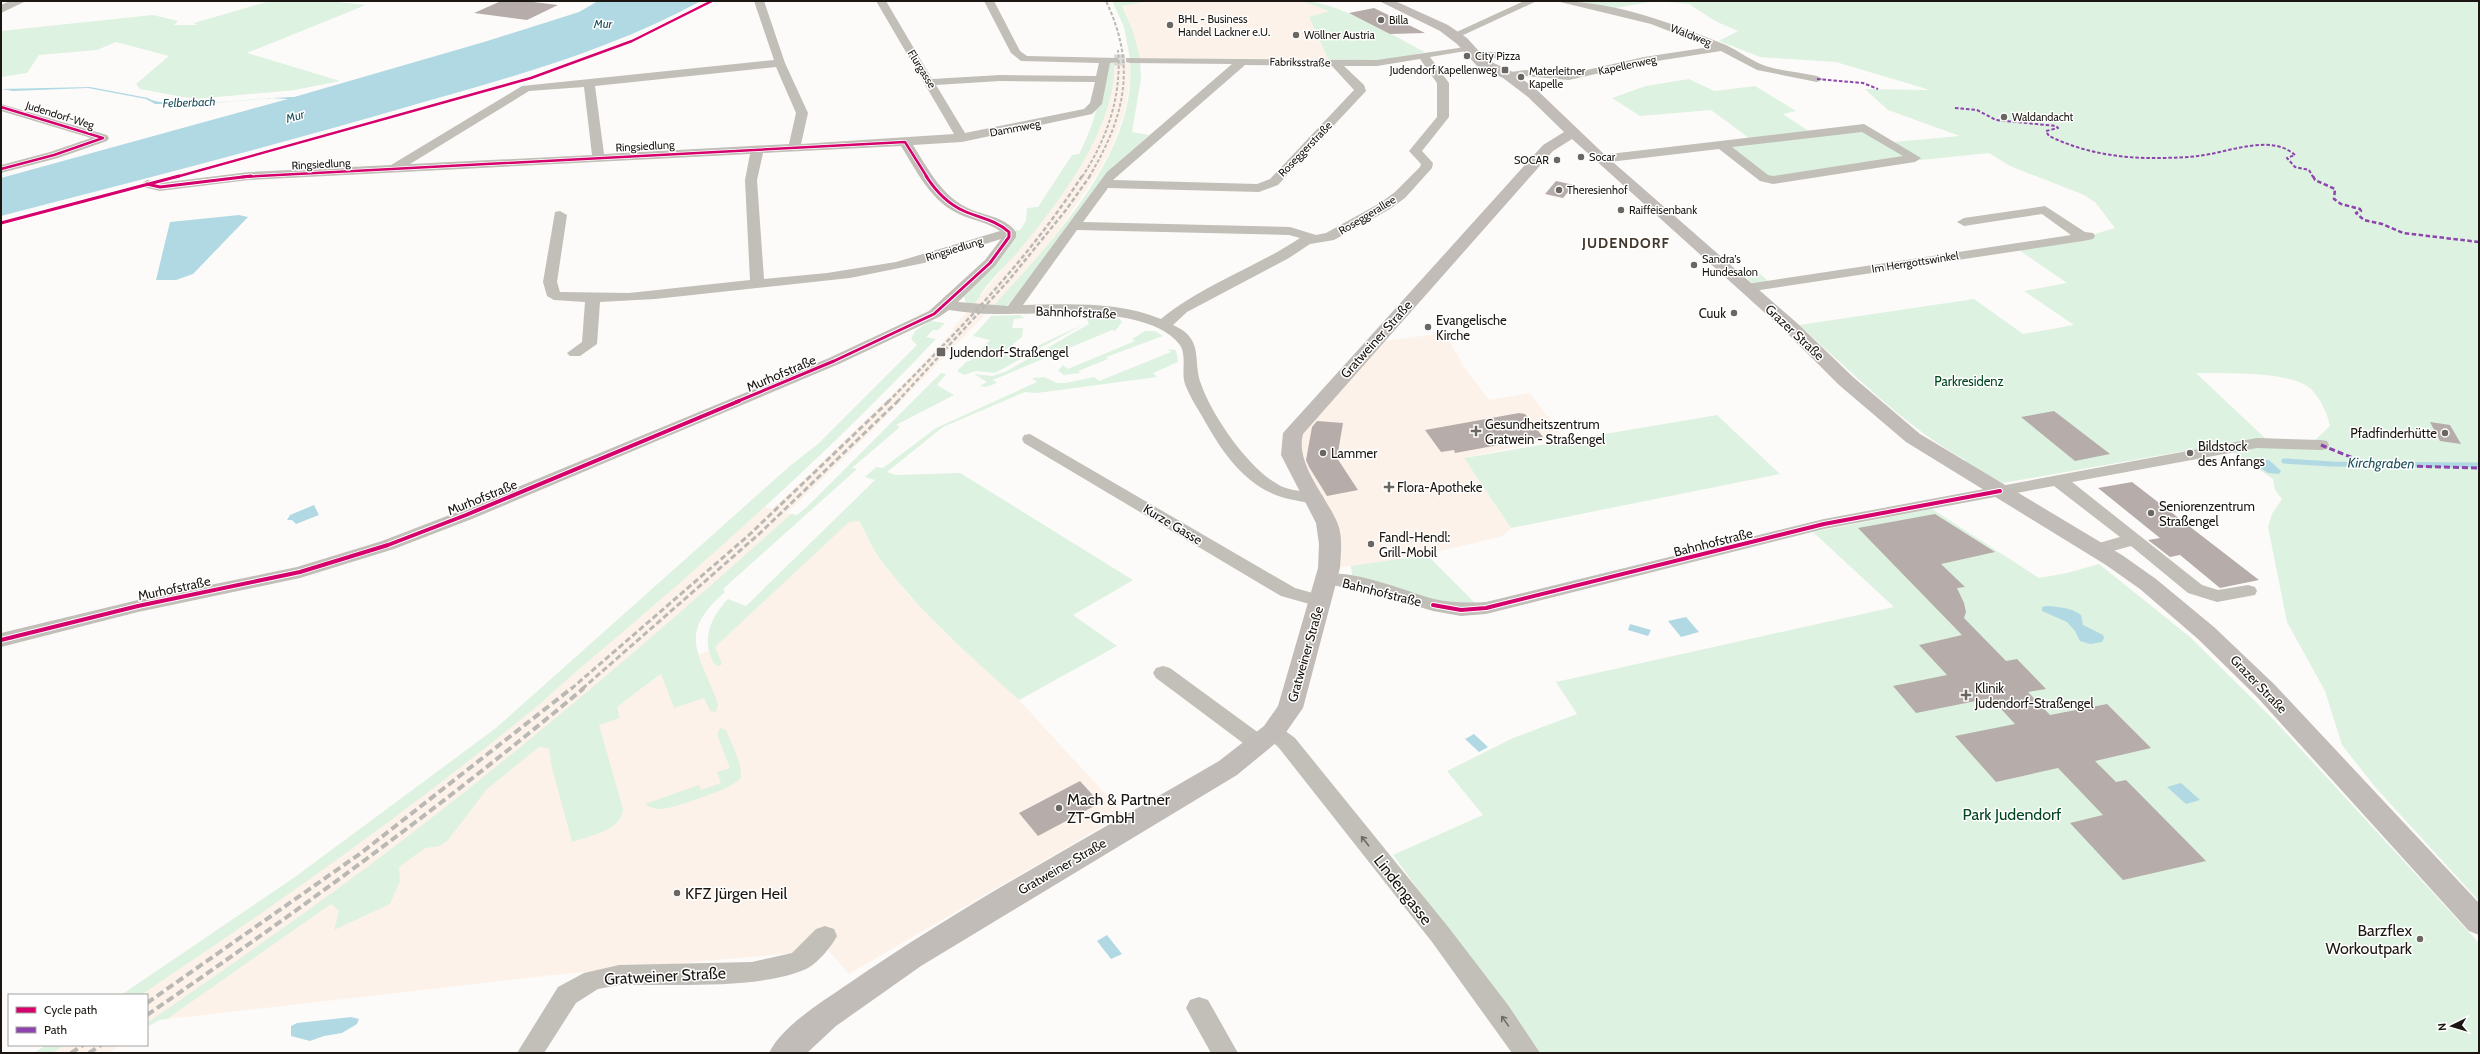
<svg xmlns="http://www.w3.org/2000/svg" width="2480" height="1054" font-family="Cabin,sans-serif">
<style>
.built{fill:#fdf2e9}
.green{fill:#ddf2e0;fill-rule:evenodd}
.water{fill:#b1d9e4}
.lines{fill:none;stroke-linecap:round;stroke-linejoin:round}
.stream{stroke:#b1d9e4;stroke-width:5}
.building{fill:#b6aca9}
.minor-tunnel{stroke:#dbd9d6;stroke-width:11;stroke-dasharray:11 5.5;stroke-linecap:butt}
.minor{fill:#c2beb8;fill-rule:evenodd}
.tertiary{fill:#c2beb8;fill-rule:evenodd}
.secondary{fill:#c1bcb8;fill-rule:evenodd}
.rail-far3{stroke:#bab8b4;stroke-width:2;stroke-dasharray:3.5 2;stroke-linecap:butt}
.rail-far2{stroke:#bab8b4;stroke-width:2.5;stroke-dasharray:4.5 2.5;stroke-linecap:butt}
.rail-far1{stroke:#bab8b4;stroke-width:3;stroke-dasharray:6 3;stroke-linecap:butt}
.rail{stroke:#bab8b4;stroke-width:4;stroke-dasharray:8 4;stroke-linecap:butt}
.quiet-far2{stroke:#8e44ad;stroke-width:2;stroke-dasharray:3.5 2;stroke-linecap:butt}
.quiet-far1{stroke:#8e44ad;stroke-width:2.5;stroke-dasharray:4.5 2.5;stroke-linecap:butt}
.quiet{stroke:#8e44ad;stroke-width:3;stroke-dasharray:6 3;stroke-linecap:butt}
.cycleway-far2-casing{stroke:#fff;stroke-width:4}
.cycleway-far1-casing{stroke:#fff;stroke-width:5}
.cycleway-casing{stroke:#fff;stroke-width:6}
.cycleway-far2{stroke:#d6006c;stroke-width:2.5}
.cycleway-far1{stroke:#d6006c;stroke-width:3}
.cycleway{stroke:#d6006c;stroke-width:4}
.oneway{stroke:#6e6a64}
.poi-dot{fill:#6a6662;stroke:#fff;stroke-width:1.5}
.labels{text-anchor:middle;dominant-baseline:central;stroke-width:3;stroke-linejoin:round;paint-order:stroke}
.far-poi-label{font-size:11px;fill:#1b1611;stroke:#fff;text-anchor:start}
.far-street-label{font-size:11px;fill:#1b1611;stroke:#fff}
.far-water-label{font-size:12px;font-style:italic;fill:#1e505c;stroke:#fff}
.street-label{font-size:13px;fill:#1b1611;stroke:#fff}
.poi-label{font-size:13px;fill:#1b1611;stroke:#fff;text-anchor:start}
.park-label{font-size:13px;fill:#00471f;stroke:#fff}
.far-district-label{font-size:14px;font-weight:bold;letter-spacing:1px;fill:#43372c;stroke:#fff}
.water-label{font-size:14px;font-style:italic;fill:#1e505c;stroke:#fff}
.near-poi-label{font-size:16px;fill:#1b1611;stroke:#fff;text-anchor:start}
.near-park-label{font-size:16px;fill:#00471f;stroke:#fff}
.near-street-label{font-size:16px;fill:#1b1611;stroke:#fff}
</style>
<rect width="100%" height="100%" fill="#fdfbf9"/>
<path class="built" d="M1151 1H1301L1330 11 1309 17 1328 59 1140 58 1133 31 1122 5Z
M1130 61V82L1124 114 1111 149 1101 168 1055 236 1003 298 992 307 973 305 1052 209 1076 174 1101 127 1110 96 1114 62Z
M967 312 985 315 872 431 787 513 797 515 653 644 617 707 662 674 715 647 849 521H859L876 554 906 592 945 633 1019 700 1124 814 849 974 828 950 553 975 159 1020 147 1027V995H141L343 854 537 706 765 507 772 509 794 489 911 376 954 330 952 329Z
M1445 333 1464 367 1489 400 1530 393 1563 437 1464 458 1511 528 1503 536 1400 561 1340 567 1298 469 1297 427 1384 341Z
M65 1045H121L109 1053H52Z"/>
<path class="green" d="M270 1H328L366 5 247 53 340 81 295 90 194 99 140 89 136 84 169 56 116 42 97 50 39 55 27 73 1 77V31L153 15 178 21 174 25H198L194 23Z
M1112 1H1151L1122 6 1133 31 1140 58 1130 59 1124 27Z
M1301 1C1338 1 1391 35 1425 52L1386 61 1328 59 1309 17 1329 11Z
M1566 1H2479V901L2376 788 2342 745 2325 691 2287 622 2268 527 2272 514 2282 499 2275 490 2273 479 2225 446 2194 453 2190 450 2003 483 1965 463V460C1905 427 1851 371 1799 325L1974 299 2023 334 2074 325 2024 291 2067 283 2016 248 2088 236 2115 228 2095 202 2084 195 2010 166 1989 153 1872 165 1772 179 1725 146 1753 141 1711 110 1640 116 1612 98 1646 86 1689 79 1714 91 1755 86 1796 111 1783 114 1810 132 1864 125 1893 142 1960 136 1888 110 1865 89 1930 90 1836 62 1760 57 1719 41 1738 31 1715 21 1689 4 1656 1 1615 8 1566 3ZM2196 373C2224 374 2293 370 2312 390 2321 400 2327 413 2330 426L2313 442 2266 439Z
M1114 61C1118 127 1058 204 1017 253 1010 261 981 289 980 297L973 305 966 303 964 296 1014 238 1016 230H1020L1026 221 1027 208 1038 207 1072 155 1079 154C1096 122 1099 99 1106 64Z
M1130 61H1140L1141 79 1132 132 1149 135 1114 166 1011 303 1004 307H992C1050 244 1138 153 1130 61Z
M1755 269 1769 282 1753 284 1740 271Z
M1020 315 1024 318 1014 319 1012 328H1023L1022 337 1002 353 1012 358 1084 324 995 373 976 371 964 375 957 371 967 361H970L990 340 973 336 991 316Z
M1043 315 1119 318 1122 322 1115 331 1112 330 993 380 997 383 986 387 980 386 987 382 974 374 992 376 1005 372 1089 324 1087 319 1082 317Z
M931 321 945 323 938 330H933L926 337 936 339C830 451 715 554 598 653 576 671 556 690 535 708 409 811 276 905 141 995H121L295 877 496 728 791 465 818 444 917 345 911 339 915 331Z
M1145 331H1155L1163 336 1106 357 1108 359 1078 371 1081 373 1064 375 1058 371 1063 365 1068 369 1135 341 1132 339Z
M1168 349 1176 350 1178 362 1153 373 1157 377 1037 393 1025 392 943 427 887 472 896 475 960 473 1133 580 1073 615 1117 646 1019 700C969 655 918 611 878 556 870 545 866 532 859 521L849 522 715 647 722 664 719 666C714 665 713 661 711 657 702 635 713 615 728 599L746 606 875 480 865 477 876 467 883 468 936 428 1037 382 1032 378 1044 377 1057 383H1066L1094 377 1099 381 1171 352Z
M941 373 946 374 937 385 954 395 896 425 900 427 852 468 857 469 723 589 725 592C675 635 701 655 718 704L716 712 710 711 704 698 674 708 661 674 617 707 620 718 599 725 623 809C622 831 588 836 572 842L552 768 549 748 539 747 487 789 448 840 440 846 425 848 399 867 400 881 390 904 334 930 339 911 331 904 167 1019 159 1020 147 1027V1023C241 958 335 893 425 823 551 725 672 621 791 514L797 515 808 506Z
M1717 415 1780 474 1511 528 1464 458Z
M1932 509 2039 578 2067 573 2099 564 2190 637 2274 720 2479 943V1053H1538L1393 855 1483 815 1447 771 1513 738 1577 714 1556 682 1894 607 1813 532Z
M1427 555 1475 603C1434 610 1390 589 1352 575L1351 566Z
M720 728 726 730C730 740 743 766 741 777 739 787 674 808 662 809 656 809 649 808 645 804L699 785 701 790 721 783 717 772 730 768 717 734Z
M46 1045H65L52 1053H34Z"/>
<path class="water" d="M598 1H701C607 52 505 79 403 108 270 147 135 181 1 216V178L288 99 269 98 193 105 170 104H155L146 99 88 88 13 91 1 89 90 87 148 98C165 111 266 97 294 97L484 42 579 12Z
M239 215 248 217 193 274 176 280H156L170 222Z
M2249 458 2269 460 2281 471 2279 474 2268 473 2250 461Z
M314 505 319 515 296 524 292 520H287L290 515Z
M2046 606C2059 607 2070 607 2081 615L2083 625 2103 635 2104 638 2102 642 2090 644 2080 641 2075 631 2067 622 2042 611V607Z
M1686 617 1699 632 1681 637 1668 621Z
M1630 624 1651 630 1648 636 1628 630Z
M1474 734 1488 747 1479 752 1465 739Z
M2181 783 2200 800 2186 804 2167 787Z
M1107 935 1122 954 1111 959 1097 941Z
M351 1017 359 1019 357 1024 342 1033 324 1036 310 1041 291 1036V1026L297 1023Z"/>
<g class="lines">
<path class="stream" d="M2284 461 2332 464 2479 465"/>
</g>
<path class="building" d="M501 1H525L558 5 527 20 474 13Z
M1374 8 1425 33 1390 34 1349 13Z
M1556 181 1574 185 1563 198 1545 194Z
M2054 411 2110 454 2075 461 2021 417Z
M1519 413 1525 414 1543 437 1455 453 1454 450 1441 452 1425 430Z
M1317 421 1343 423 1337 458 1358 490 1327 496 1309 467 1306 460 1312 427Z
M2430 422 2450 425 2461 444 2440 441Z
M2132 482 2259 580 2220 588 2180 555 2170 557 2148 540 2160 538 2098 488Z
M1935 514 1995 552 1941 564 1965 587 1957 588 1964 603 1966 612 1964 618 2006 661 2017 659 2046 689 2028 692 2050 715 2107 704 2151 748 2095 761 2116 782 2126 780 2206 861 2123 880 2070 823 2103 815 2058 768 1996 782 1955 736 2015 724 1991 698 1916 713 1893 686 1947 675 1919 645 1962 635 1858 528Z
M1080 781 1100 803 1038 836 1019 813Z"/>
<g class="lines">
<path class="minor-tunnel" d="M1114 60H1130"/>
<path class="minor" d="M754 1H764L785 63 808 113 801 144 954 134 876 1H886L932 79 1000 75 1096 76 1099 63 1021 61 1011 53 984 1H994L1020 51 1027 56 1118 58V62L1110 63 1102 104 1092 114 962 142 913 145C927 167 940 193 964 206 981 216 1004 215 1016 232V237L995 266 958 302 1008 306 1107 172 1232 64 1130 63 1126 62V58L1377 60 1472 46V50L1430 57 1449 83V117L1422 151 1433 163 1432 168 1405 198 1390 209 1334 240 1310 244 1289 258 1187 312 1173 325C1205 339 1192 360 1201 384 1212 416 1251 473 1283 487 1295 492 1308 491 1321 494L1324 498 1321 502C1312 504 1303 502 1294 500 1248 492 1223 454 1202 416 1196 406 1189 395 1185 384 1181 372 1187 356 1180 345 1149 303 1041 315 994 314 979 314 964 312 949 310L939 317 839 364 472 519 394 549 300 578 138 612 1 647V633L138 600 297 567 382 541 460 511 829 358 929 311 985 260 1001 239 924 263 850 278 655 299 600 302 597 344 580 356H570L567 353 582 342 585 302 554 300 547 296 543 282 555 212 560 211 567 215 557 282 560 292 629 293 750 280 745 180 750 154 249 180 160 191 143 187 141 184 147 180 160 183 249 172 391 165 522 86 774 60ZM1420 59 1437 83V117L1409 151 1421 164 1420 167 1395 192 1380 203 1326 233 1316 235 1290 227 1083 222 1108 188 1259 192 1278 185 1366 91 1364 85 1344 66H1377ZM1245 65 1332 66 1354 90 1270 179 1257 184 1113 180ZM776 67 796 113 789 144 604 154 595 86ZM1000 81 1095 82 1090 103 1084 109 965 133 936 85ZM584 87 592 155 410 164 529 91ZM901 146C916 170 929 198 955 212 969 220 986 221 1000 231L896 262 827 273 764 279 757 180 763 153ZM1077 230 1289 235 1300 238C1255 268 1202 285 1161 319 1119 301 1067 304 1023 305Z
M1524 1H1537L1459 37H1451L1450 35Z
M1556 1C1614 1 1672 23 1726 45 1739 51 1750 60 1763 65 1779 71 1800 72 1817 76L1823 79 1817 82 1757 70 1721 51 1644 63 1569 80 1525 76 1504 77V73L1525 70 1569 74 1644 57 1710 47 1651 24Z
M1475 51 1510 53 1515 56 1510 59 1471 56V52Z
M1 104 107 135 109 138 107 141 58 158 1 173V165L50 152 91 138 1 111Z
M1864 124 1921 158 1915 162 1773 184 1760 181 1719 149 1601 163 1595 159 1601 155ZM1862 132 1903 156 1773 176 1768 175 1732 147Z
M2045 206 2085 232 2093 233 2095 236 2093 239 2083 241 1747 292 1740 288 1747 284 2071 235 2042 214 1964 226 1957 222 1964 218Z
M1030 434 1295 588 1327 597 1330 601 1327 605 1320 607 1281 596 1024 443 1022 439 1024 435Z
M2257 438 2321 440 2327 441 2329 445 2327 449 2321 450 2257 448 2072 482 2202 585 2218 590 2248 585 2255 587 2257 591 2255 595 2217 602 2188 593 2131 546 2098 555 2092 553 2089 549 2092 545 2120 537 2054 486 1824 529 1486 614 1461 616 1433 611 1365 591 1320 583 1318 579 1320 575C1349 567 1405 591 1434 599 1452 603 1468 603 1486 602L1824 519Z
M1163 666 1170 668 1267 739 1270 744 1267 749 1259 752 1251 749 1156 678 1153 673 1156 668Z
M1273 725 1280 727 1295 738 1449 928 1508 1005 1540 1053H1512L1432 942 1279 748 1262 732 1266 727Z
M825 926 834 929 837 936C832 946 817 964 806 969 759 990 672 984 619 985L598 989 576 1003 544 1053H517L558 987 584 973 619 965 752 962 792 953 816 929Z
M1199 997 1208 1000 1238 1053H1211L1186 1008 1190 1000Z"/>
<path class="tertiary" d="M10 1H26L1 13V5Z"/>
<path class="secondary" d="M1379 1H1395L1448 25 1467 38 1487 60 1513 72 1538 91 1606 156 1797 323 1853 377 1920 434 2122 555 2156 579 2214 627 2275 685 2479 903V935L2469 931 2257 697 2198 639 2140 589 2106 565 1906 442 1839 385 1785 331 1572 139 1553 151 1303 434C1295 463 1326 496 1337 522 1343 535 1341 553 1340 568L1303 708 1282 738 1237 775 921 966 836 1026 807 1053H769C782 1026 823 1001 848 984 965 903 1095 834 1219 761L1264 726 1278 706 1318 568 1319 544 1316 523 1281 455 1283 433 1543 145 1564 132 1528 97 1503 78 1477 66 1457 44 1440 31Z"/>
<path class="rail-far3" d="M1082 177C1107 139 1122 96 1118 50
M1089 177C1125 117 1137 66 1106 1"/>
<path class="rail-far2" d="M888 402C958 331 1028 260 1082 176
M897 402 1009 280 1066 210 1090 176"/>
<path class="rail-far1" d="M571 689 749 535 889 401
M582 689 759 534 898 401"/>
<path class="rail" d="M147 1003 361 853 572 688
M147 1015C297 912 444 805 584 688
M71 1053 83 1045
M89 1053 101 1045"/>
<path class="quiet-far2" d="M1817 79 1863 83 1878 89
M1955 108 1977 110 1996 120 2056 126 2058 128 2046 131 2049 136C2080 151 2112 157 2146 158 2163 158 2181 158 2198 156 2227 153 2271 133 2295 155L2287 158 2295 167 2309 170 2313 177"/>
<path class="quiet-far1" d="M2313 176 2315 180 2335 189 2334 199 2341 204 2360 209 2361 211 2356 213 2364 220 2382 224 2403 233 2479 242"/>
<path class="quiet" d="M2321 445 2358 460
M2372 465 2479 468"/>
<g class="cycleway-far2-casing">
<path id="cycleway-far2" d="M1 107 103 138 54 155 1 169
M176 177 531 78 632 41 712 1
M242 177 905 142 927 177"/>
</g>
<g class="cycleway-far1-casing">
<path id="cycleway-far1" d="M147 184 160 187 251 176
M1 223 179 176
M736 402 834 361 934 314 990 263 1009 237V232C996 220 980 218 964 211 948 204 935 190 926 176"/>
</g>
<g class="cycleway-casing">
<path id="cycleway" d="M1433 605 1461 610 1486 608 1824 524 2000 491
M1 640 138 606 300 572 388 545 466 515 739 401"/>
</g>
<use href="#cycleway-far2" class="cycleway-far2"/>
<use href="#cycleway-far1" class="cycleway-far1"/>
<use href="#cycleway" class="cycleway"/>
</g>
<defs><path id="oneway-shaft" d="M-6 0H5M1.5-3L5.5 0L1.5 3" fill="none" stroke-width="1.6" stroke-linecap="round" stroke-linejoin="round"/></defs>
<g class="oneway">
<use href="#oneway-shaft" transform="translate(1365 841) rotate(-128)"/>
<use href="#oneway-shaft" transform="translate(1505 1021) rotate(-125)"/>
</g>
<g class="poi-dot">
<circle cx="1381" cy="20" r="4"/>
<circle cx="1170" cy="25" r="4"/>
<circle cx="1296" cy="35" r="4"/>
<circle cx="1467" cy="56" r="4"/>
<rect x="1501" y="66" width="8" height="8" rx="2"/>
<circle cx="1521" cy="77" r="4"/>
<circle cx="2004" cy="117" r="4"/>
<circle cx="1581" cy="157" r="4"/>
<circle cx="1557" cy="160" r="4"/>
<circle cx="1559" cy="190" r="4"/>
<circle cx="1621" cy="210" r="4"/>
<circle cx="1694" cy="265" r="4"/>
<circle cx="1734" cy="313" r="4"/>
<circle cx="1428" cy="327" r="4"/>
<rect x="936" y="347" width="10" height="10" rx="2"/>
<path d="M1474 425h4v4h4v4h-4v4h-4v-4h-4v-4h4z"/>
<circle cx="2445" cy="433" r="4"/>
<circle cx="1323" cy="453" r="4"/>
<circle cx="2190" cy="453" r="4"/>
<path d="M1387 481h4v4h4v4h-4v4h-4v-4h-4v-4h4z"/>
<circle cx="2151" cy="513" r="4"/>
<circle cx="1371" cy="544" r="4"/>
<path d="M1964 689h4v4h4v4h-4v4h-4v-4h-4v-4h4z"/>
<circle cx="1059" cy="808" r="4"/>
<circle cx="677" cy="893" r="4"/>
<circle cx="2420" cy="939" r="4"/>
</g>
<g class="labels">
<g class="far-poi-label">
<text x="1178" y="19">BHL - Business<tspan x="1178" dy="13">Handel Lackner e.U.</tspan></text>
<text x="1389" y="20">Billa</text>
<text x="1304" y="35">Wöllner Austria</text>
<text x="1475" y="56">City Pizza</text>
<text x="1497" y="70" text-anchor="end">Judendorf Kapellenweg</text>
<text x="1529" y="71">Materleitner<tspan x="1529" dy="13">Kapelle</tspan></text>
<text x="2012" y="117">Waldandacht</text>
<text x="1589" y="157">Socar</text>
<text x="1549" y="160" text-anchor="end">SOCAR</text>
<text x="1567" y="190">Theresienhof</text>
<text x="1629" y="210">Raiffeisenbank</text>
<text x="1702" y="259">Sandra's<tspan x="1702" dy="13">Hundesalon</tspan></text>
</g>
<g class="far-street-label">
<text transform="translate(1691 35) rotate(21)">Waldweg</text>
<text transform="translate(1300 62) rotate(1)">Fabriksstraße</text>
<text transform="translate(1627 65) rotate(-12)">Kapellenweg</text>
<text transform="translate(922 69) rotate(58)">Flurgasse</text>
<text transform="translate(60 115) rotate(17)">Judendorf-Weg</text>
<text transform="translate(1015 128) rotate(-11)">Dammweg</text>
<text transform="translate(645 146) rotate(-3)">Ringsiedlung</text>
<text transform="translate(1305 149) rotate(-46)">Roseggerstraße</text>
<text transform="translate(321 164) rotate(-3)">Ringsiedlung</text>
<text transform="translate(1367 215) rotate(-31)">Roseggerallee</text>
<text transform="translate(954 249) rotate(-17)">Ringsiedlung</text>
<text transform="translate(1915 262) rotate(-9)">Im Herrgottswinkel</text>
</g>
<g class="far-water-label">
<text x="603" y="23">Mur</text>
<text transform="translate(189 102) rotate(-2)">Felberbach</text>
<text transform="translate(295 116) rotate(-16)">Mur</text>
</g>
<g class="street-label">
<text transform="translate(1076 312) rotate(2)">Bahnhofstraße</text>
<text transform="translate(1795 332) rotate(43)">Grazer Straße</text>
<text transform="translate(1376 339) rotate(-48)">Gratweiner Straße</text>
<text transform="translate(781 373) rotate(-23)">Murhofstraße</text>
<text transform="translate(482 497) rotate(-22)">Murhofstraße</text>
<text transform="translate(1173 524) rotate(31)">Kurze Gasse</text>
<text transform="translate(1713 542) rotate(-14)">Bahnhofstraße</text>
<text transform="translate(174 588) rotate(-12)">Murhofstraße</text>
<text transform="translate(1382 592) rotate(14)">Bahnhofstraße</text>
<text transform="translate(1305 654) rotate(-74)">Gratweiner Straße</text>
<text transform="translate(2259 684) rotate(46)">Grazer Straße</text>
<text transform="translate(1062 866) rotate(-30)">Gratweiner Straße</text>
</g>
<g class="poi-label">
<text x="1726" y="313" text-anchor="end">Cuuk</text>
<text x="1436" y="320">Evangelische<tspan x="1436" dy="15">Kirche</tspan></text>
<text x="950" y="352">Judendorf-Straßengel</text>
<text x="1485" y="424">Gesundheitszentrum<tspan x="1485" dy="15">Gratwein - Straßengel</tspan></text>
<text x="2437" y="433" text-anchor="end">Pfadfinderhütte</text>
<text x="2198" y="446">Bildstock<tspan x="2198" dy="15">des Anfangs</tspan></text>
<text x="1331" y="453">Lammer</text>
<text x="1397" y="487">Flora-Apotheke</text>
<text x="2159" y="506">Seniorenzentrum<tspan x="2159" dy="15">Straßengel</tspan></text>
<text x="1379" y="537">Fandl-Hendl:<tspan x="1379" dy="15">Grill-Mobil</tspan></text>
<text x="1975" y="688">Klinik<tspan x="1975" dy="15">Judendorf-Straßengel</tspan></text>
</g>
<g class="park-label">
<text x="1969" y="381">Parkresidenz</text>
</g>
<g class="far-district-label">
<text x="1626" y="243">JUDENDORF</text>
</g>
<g class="water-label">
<text transform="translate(2381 463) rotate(1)">Kirchgraben</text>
</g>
<g class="near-poi-label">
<text x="1067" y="799">Mach &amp; Partner<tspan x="1067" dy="18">ZT-GmbH</tspan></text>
<text x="685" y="893">KFZ Jürgen Heil</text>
<text x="2412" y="930" text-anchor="end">Barzflex<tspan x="2412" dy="18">Workoutpark</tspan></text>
</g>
<g class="near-park-label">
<text x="2012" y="814">Park Judendorf</text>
</g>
<g class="near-street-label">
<text transform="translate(1403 890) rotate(52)">Lindengasse</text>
<text transform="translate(665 976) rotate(-3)">Gratweiner Straße</text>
</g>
</g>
<rect width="2480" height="1054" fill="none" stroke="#1b1611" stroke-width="4"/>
<rect x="8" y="994" width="140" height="52" fill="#ffffff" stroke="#a4a2a0"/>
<rect x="16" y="1007" width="20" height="6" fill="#d6006c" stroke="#a4a2a0"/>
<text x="44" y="1014" font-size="12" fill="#1b1611">Cycle path</text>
<rect x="16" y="1027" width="20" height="6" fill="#8e44ad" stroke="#a4a2a0"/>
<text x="44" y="1034" font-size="12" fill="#1b1611">Path</text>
<g transform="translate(2452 1026) rotate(265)" stroke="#ffffff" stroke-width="3" paint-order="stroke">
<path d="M0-3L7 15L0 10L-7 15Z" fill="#1b1611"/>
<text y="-6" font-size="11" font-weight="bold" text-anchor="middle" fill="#1b1611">N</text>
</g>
</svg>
